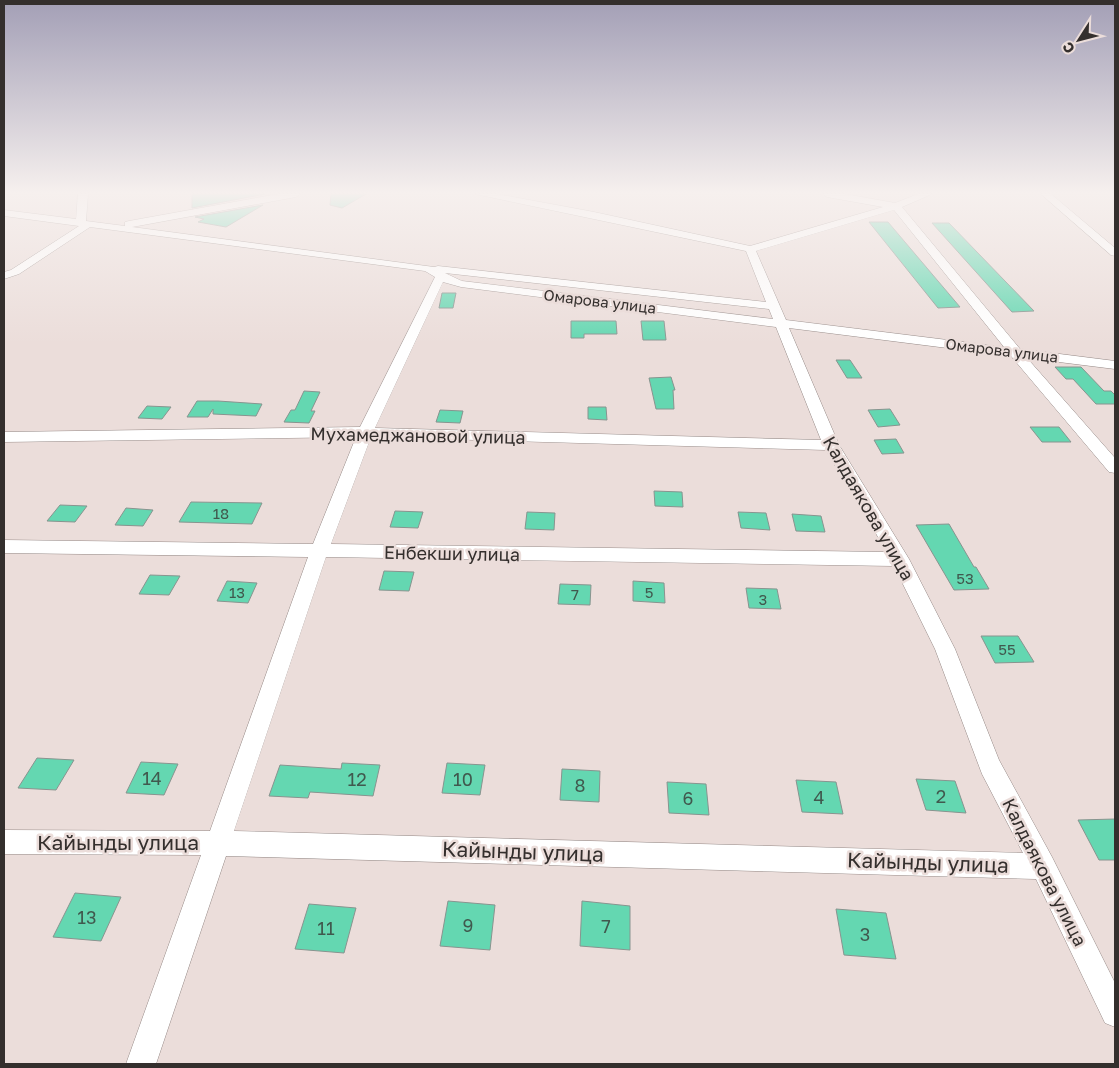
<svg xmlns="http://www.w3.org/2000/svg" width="1119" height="1068" font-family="'Golos Text',sans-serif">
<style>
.building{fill:#64d7b1;stroke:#88948f}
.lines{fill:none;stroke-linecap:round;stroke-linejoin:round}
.street-casing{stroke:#958986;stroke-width:1}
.street{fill:#fff;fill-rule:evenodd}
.labels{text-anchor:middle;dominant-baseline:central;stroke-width:5;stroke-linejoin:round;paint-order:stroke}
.far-street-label{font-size:15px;fill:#342f2d;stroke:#ebddda}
.number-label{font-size:15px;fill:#40594e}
.street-label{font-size:18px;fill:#342f2d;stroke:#ebddda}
.near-number-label{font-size:18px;fill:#40594e}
.near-street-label{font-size:21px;fill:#342f2d;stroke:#ebddda}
</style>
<rect width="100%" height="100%" fill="#ebddda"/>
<path class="building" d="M192 194H265L192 208Z
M331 194H366L342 208 330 205Z
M263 205 226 227 198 222 204 219 195 217Z
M869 222H888L960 307 938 308Z
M932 223H949L1034 311 1012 312Z
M442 293H456L453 308H439Z
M571 321H616L617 334H584V338H571Z
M641 321H664L666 340H643Z
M836 360H850L862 378H847Z
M1055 367H1081L1104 391H1111L1115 395V404H1096L1073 379H1066Z
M671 377 675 390H673L674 409H656L649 378Z
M304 391 320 392 311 411H315L309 423 284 422 291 410H295Z
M197 401H218L262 404 256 416 213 414V409L208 417H187Z
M147 406 171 407 162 419 138 418Z
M588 407H606L607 420 588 419Z
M890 409 900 425 878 427 868 410Z
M440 410 463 411 460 423 436 422Z
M1030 427H1059L1071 442H1042Z
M896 439 904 453 882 454 874 440Z
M654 491 682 492 683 507 655 506Z
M191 502 262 503 252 524 179 522Z
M60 505 87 506 75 522 47 521Z
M126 508 153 510 143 526 115 525Z
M395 511 423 512 418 528 390 527Z
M527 512 555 513 554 530 525 529Z
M738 512 766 513 770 530 741 528Z
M792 514 821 516 825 532 796 531Z
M949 524 974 567H976L989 589 954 590 916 525Z
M384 571 414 572 409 591 379 590Z
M150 575 180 576 169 595 139 594Z
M227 581 257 583 248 603 217 601Z
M633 581 664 583 665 603 633 601Z
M560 584 591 585 590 605 558 604Z
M746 588 777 589 781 609 749 608Z
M981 636H1018L1034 662 995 663Z
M37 758 74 760 56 790 18 788Z
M141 762 178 764 164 795 126 793Z
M342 763 380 765 373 796 310 792 308 798 269 796 280 765 341 769Z
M447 763 485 765 480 795 442 793Z
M562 769 600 771 599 802 560 800Z
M916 779 955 781 966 813 926 810Z
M796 780 836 782 843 814 802 812Z
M667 782 706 784 709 815 669 813Z
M1115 819V860H1099L1078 820Z
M75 893 121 897 101 941 53 937Z
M448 901 495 905 490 950 440 946Z
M582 901 630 906V950L580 946Z
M309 904 356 908 344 953 295 949Z
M836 909 886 913 896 959 844 955Z"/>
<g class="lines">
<g class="street-casing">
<path id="street" d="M78 194H88L86 221 125 226V222L129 221 278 194H300L296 197 132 227 434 267 438 266 766 302 746 251 475 194H497L594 212 750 246 883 207 827 197 823 194H845L895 203 918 194H932L902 207 1020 349 1115 361V369L1027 358 1115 458V473L1109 472 1011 356 789 328 839 445 909 559 955 649 999 760 1052 857 1115 983V1027L1105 1023 1036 879 226 856 156 1064H126L201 855 4 854V830L210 831 308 557 4 553V540L313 544 356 437 4 442V432L360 427 435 277 425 271 90 227 19 274 4 279V272L11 270 79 226 4 216V210L76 219ZM894 210 1004 347 786 320 756 251ZM445 273 769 309 773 319 462 281ZM443 282 461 287 776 327 821 440 375 428ZM371 437 826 450 887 552 331 544ZM326 557 894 566 935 649 982 774 1023 853 234 831Z
M1041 194H1051L1115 248V256L1111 255Z"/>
</g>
<use href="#street" class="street"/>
</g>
<linearGradient id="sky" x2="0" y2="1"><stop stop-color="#a39fb6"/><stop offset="0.56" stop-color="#f6f0ee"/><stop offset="1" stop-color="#f6f0ee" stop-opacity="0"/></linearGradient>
<rect width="1119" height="344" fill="url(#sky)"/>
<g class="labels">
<g class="far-street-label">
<text transform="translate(600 301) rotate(7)">Омарова улица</text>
<text transform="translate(1002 350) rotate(7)">Омарова улица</text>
</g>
<g class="number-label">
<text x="221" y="513">18</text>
<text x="965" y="578">53</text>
<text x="237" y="592">13</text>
<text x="649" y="592">5</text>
<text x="575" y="594">7</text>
<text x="763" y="599">3</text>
<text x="1007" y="649">55</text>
</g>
<g class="street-label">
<text transform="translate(418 435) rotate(1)">Мухамеджановой улица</text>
<text transform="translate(869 508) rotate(60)">Калдаякова улица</text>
<text transform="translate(452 553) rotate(1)">Енбекши улица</text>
<text transform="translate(1045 872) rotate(63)">Калдаякова улица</text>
</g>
<g class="near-number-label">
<text x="152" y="778">14</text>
<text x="357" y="779">12</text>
<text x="463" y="779">10</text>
<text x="580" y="785">8</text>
<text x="941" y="796">2</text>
<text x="819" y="797">4</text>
<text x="688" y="798">6</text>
<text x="87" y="917">13</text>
<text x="468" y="925">9</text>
<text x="606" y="926">7</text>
<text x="326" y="928">11</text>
<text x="865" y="934">3</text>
</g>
<g class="near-street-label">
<text x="118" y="842">Кайынды улица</text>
<text transform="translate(523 851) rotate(2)">Кайынды улица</text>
<text transform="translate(928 862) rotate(2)">Кайынды улица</text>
</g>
</g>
<rect width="1119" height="1068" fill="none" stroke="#342f2d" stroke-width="10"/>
<g transform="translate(1079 40) rotate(234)" stroke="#ebddda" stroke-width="4" paint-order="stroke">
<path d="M0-4L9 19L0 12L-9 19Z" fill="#342f2d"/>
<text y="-8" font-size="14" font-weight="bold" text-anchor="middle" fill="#342f2d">С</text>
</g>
</svg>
